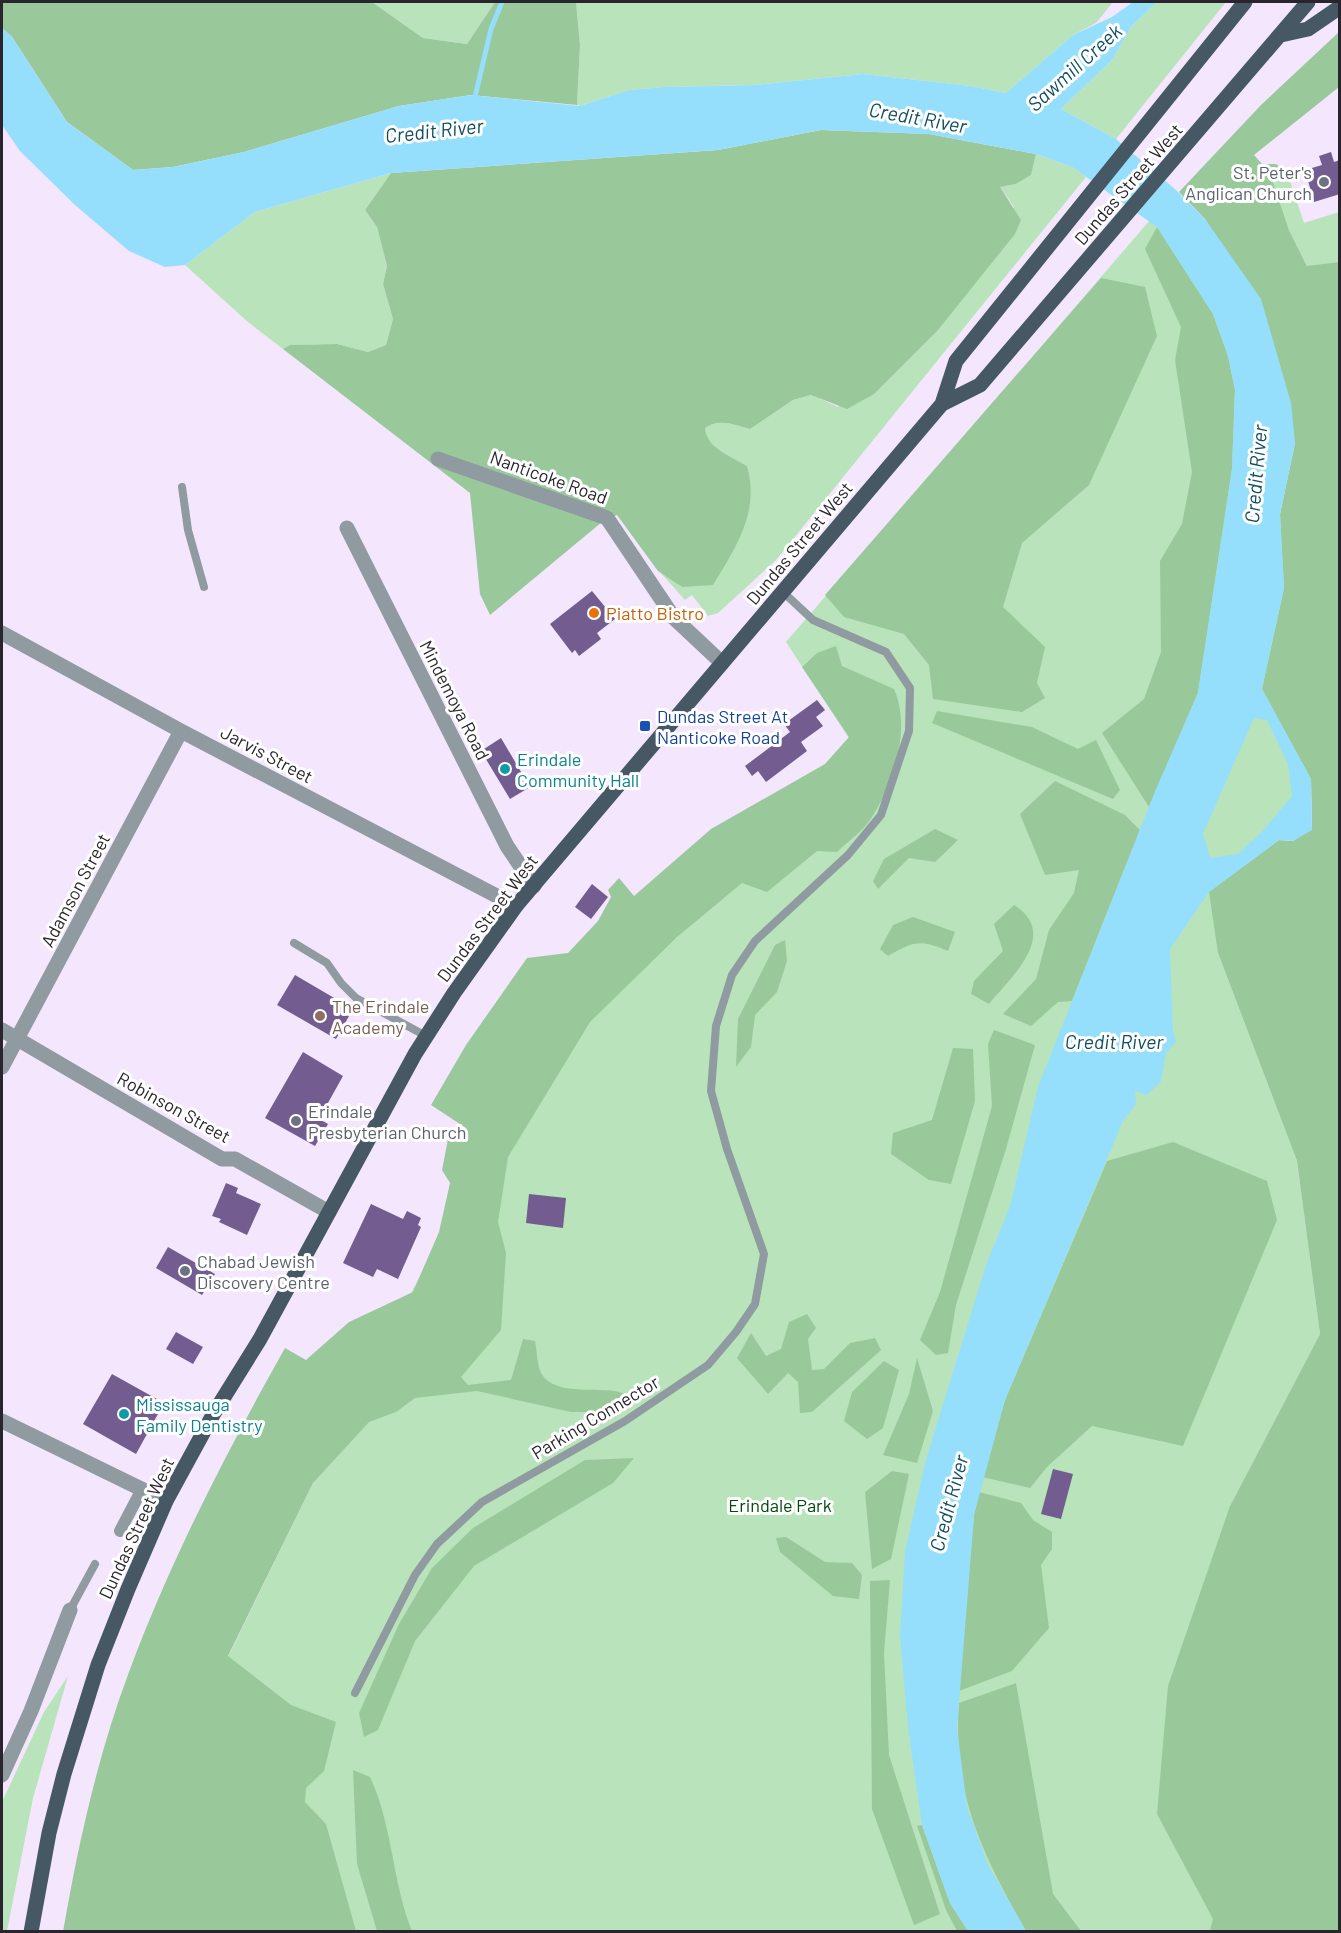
<svg xmlns="http://www.w3.org/2000/svg" width="1341" height="1933" font-family="Barlow,sans-serif">
<style>
.green{fill:#b9e3ba}
.forest{fill:#99c99b}
.water{fill:#96dffc;fill-rule:evenodd}
.lines{fill:none;stroke-linecap:round;stroke-linejoin:round}
.stream{stroke:#96dffc;stroke-width:5}
.building{fill:#735d90}
.service{stroke:#909aa1;stroke-width:8}
.pedestrian{stroke:#909aa1;stroke-width:12}
.minor{stroke:#909aa1;stroke-width:15}
.primary{stroke:#465863;stroke-width:15}
.worship-dot{fill:#6b7280;stroke:#fff;stroke-width:2}
.food-dot{fill:#e8710a;stroke:#fff;stroke-width:2}
.transit-dot{fill:#1a4fb4;stroke:#fff;stroke-width:2}
.culture-dot{fill:#0f9aa8;stroke:#fff;stroke-width:2}
.education-dot{fill:#8d6e63;stroke:#fff;stroke-width:2}
.labels{text-anchor:middle;dominant-baseline:central;stroke-width:6;stroke-linejoin:round;paint-order:stroke}
.worship-label{font-size:18px;fill:#5b616d;stroke:#fff;text-anchor:start}
.street-label{font-size:18px;fill:#29242d;stroke:#fff}
.food-label{font-size:18px;fill:#c56008;stroke:#fff;text-anchor:start}
.transit-label{font-size:18px;fill:#164399;stroke:#fff;text-anchor:start}
.culture-label{font-size:18px;fill:#0d838f;stroke:#fff;text-anchor:start}
.education-label{font-size:18px;fill:#785e54;stroke:#fff;text-anchor:start}
.park-label{font-size:18px;fill:#004a0f;stroke:#fff}
.water-label{font-size:20px;font-style:italic;fill:#104e61;stroke:#fff}
</style>
<rect width="100%" height="100%" fill="#f3e6fd"/>
<path class="green" d="M372 2H495L467 44 423 38Z
M576 2H1113L1096 23 1073 35 1006 93 971 86 863 74 754 85 664 87 629 90 580 106 577 105 580 45Z
M1157 2H1226L1116 139 1061 109 1112 60 1131 27Z
M1036 154 1072 167 1086 177 776 560 718 613 708 616 692 595 685 600 659 571 682 587 747 466C731 456 706 448 704 428 719 418 734 425 750 429L793 400 812 395 838 407 1014 207 1000 187 1016 184 1031 175Z
M1286 169 1304 223 1339 212V329L1289 230 1270 173Z
M391 173 365 210 377 227 387 266 383 284 393 319 386 345 368 352 337 344 290 345 283 349 248 322 185 265 255 212Z
M1176 190 1280 514 1311 779 1218 953 1297 1161 1320 1334 1230 1506 1220 1931H233L228 1657 340 1428 547 1035 862 758 786 642Z
M68 1676 33 1798 7 1931H2V1802L44 1712Z"/>
<path class="forest" d="M2 2H372L423 38 467 44 495 2H576L580 45 577 105 471 95 399 106 244 152 173 167 133 170 67 122 12 37 2 28Z
M1339 32V87L1254 155 1262 164H1275L1286 168 1270 173 1289 230 1307 266 1340 262 1339 1931H1210L1213 1919 1157 1814 1168 1686 1230 1506 1320 1334 1297 1161 1218 953 1209 892 1279 840 1293 841 1312 829 1311 779 1262 689 1284 588 1280 514 1295 443 1205 219 1179 192 1261 105Z
M821 130 929 134 1036 154 1031 175 1016 184 1000 187 1021 220 1015 234 938 330 874 394 847 409 811 395 793 400 750 429C734 425 719 418 705 428 706 448 731 456 747 466 760 512 736 547 713 585L682 587 658 571 617 515 602 522 490 615 480 594 470 493 283 349 290 345 337 344 368 352 386 345 393 319 383 284 387 266 377 227 365 210 391 173 718 150Z
M1157 227 1213 314 1228 356 1235 390 1232 469 1198 693 1149 807 1102 733 1144 699 1161 652 1160 561 1182 524 1192 472 1175 360 1181 327 1145 249Z
M1101 278 1145 287 1157 336 1089 485 1022 543 1003 607 1045 647 1037 683 1045 698 1022 712 933 699 929 665 904 634 844 617 825 595Z
M836 646 842 666 894 689C912 729 893 786 870 820 862 832 847 842 837 852L817 851 767 892 742 883 677 937 590 1022 508 1157 498 1222 506 1253 501 1330 461 1377 468 1385 511 1380 523 1339 535 1341C537 1350 537 1365 541 1373 556 1399 603 1384 625 1394L622 1404 604 1412H571L477 1391 415 1398 396 1412 369 1422 313 1483 228 1656 291 1705 336 1722 324 1771 306 1788 305 1802 326 1824 356 1931 63 1932C78 1845 98 1754 129 1672 171 1559 226 1453 285 1348L306 1360 349 1322 413 1292 439 1232 450 1183 442 1170 448 1139 466 1128 431 1105 466 1045 527 958 568 953 598 921 611 897 608 890 619 878 634 896 711 829 825 764 849 737 802 667 817 653Z
M937 711 1032 727 1078 749 1096 740 1120 790 1113 799 932 723Z
M1055 781 1125 815 1140 830 1072 1001 1058 1002 1031 1026 1003 1014 1036 979 1049 930 1074 893 1079 870 1045 875 1020 814Z
M935 829 958 840 935 862 909 858 878 889 873 881 884 859Z
M1014 905C1060 934 1012 976 989 1004L971 994 974 981 1003 951 994 924Z
M913 917 955 932 948 951C920 939 914 941 888 956L880 949 893 925Z
M785 940 787 961 777 992 755 1015 751 1047 736 1067 738 1019 775 945Z
M994 1030 1035 1045 1006 1149 956 1305 948 1353 936 1355 920 1340 940 1292 992 1106 988 1044Z
M953 1048 973 1049 975 1101 951 1184 929 1180 891 1154 893 1133 932 1120Z
M1173 1142 1267 1181 1277 1220 1183 1446 1092 1426 1047 1467 1030 1488 982 1477 1005 1400 1107 1161Z
M807 1314 816 1328 808 1339 812 1370 824 1369 850 1343 875 1338 881 1350 812 1412 800 1413 798 1382 788 1373 768 1394 737 1358 751 1333 766 1356 781 1349 789 1322Z
M917 1358 933 1411 917 1463 883 1455 909 1394Z
M884 1361 899 1370 883 1428 867 1439 844 1421 852 1392Z
M634 1458 613 1483 474 1566 415 1641 378 1730 364 1737 359 1713 399 1624 432 1568 473 1528 585 1460Z
M892 1471 909 1474 891 1559 872 1569 865 1492Z
M979 1492 1021 1503 1033 1520 1052 1532V1549L1041 1565 1049 1628 1012 1671 959 1691 974 1515Z
M786 1537 825 1562 852 1563 862 1575 859 1599 833 1596 780 1552 776 1538Z
M890 1580 884 1653 889 1755 940 1914 914 1925 872 1809 870 1581Z
M1016 1683 1053 1894 1081 1931H1026C983 1855 952 1795 959 1703Z
M353 1770 370 1777C393 1826 392 1882 412 1931H377L357 1864Z
M922 1825 950 1903 968 1931H957L946 1910 917 1826Z"/>
<path class="water" d="M1133 2H1157L1131 27 1112 60 1061 109 1116 139 1176 190 1205 219 1261 299 1291 403 1295 443 1280 514 1284 588 1262 689 1311 779 1312 830 1293 841 1279 840 1209 892 1170 949 1173 1032 1176 1042 1166 1053 1161 1081 1147 1095 1135 1091 1136 1104 1123 1121 1005 1400 974 1515 957 1728 967 1807 988 1865 1026 1931H968L950 1903 922 1825 908 1727 900 1635 905 1552 925 1463 986 1265 1010 1206 1038 1087 1156 789 1198 693 1232 469 1235 390 1228 356 1213 314 1157 227 1072 167 1036 154 929 134 821 130 718 150 391 173 255 212 185 265 165 267 129 251 75 205 20 151 2 125V28L12 37 67 122 133 170 173 167 244 152 399 106 471 95 580 106 629 90 664 87 754 85 863 74 971 86 1006 93 1073 35 1112 17ZM1254 718 1267 720 1288 764 1292 796 1261 833 1238 854 1210 858 1203 834Z"/>
<g class="lines">
<path class="stream" d="M474 101 491 29 502 2"/>
</g>
<path class="building" d="M1331 152 1334 162 1340 160V194L1314 202 1305 170 1322 165 1319 156Z
M592 591 615 619 597 633 601 639 579 656 575 650 572 653 550 624Z
M817 700 825 710 816 717 823 726 801 742 807 751 766 782 758 771 752 776 745 766 790 732 784 724Z
M501 738 530 787 510 799 481 751Z
M592 884 608 897 591 919 575 907Z
M295 975 353 1009 336 1039 277 1005Z
M303 1052 343 1076 319 1119 328 1124 315 1146 265 1118Z
M226 1183 238 1188 236 1193 261 1204 247 1235 219 1222 221 1219 212 1216Z
M529 1194 566 1198 563 1228 526 1223Z
M371 1204 403 1219 407 1211 421 1218 418 1225 421 1227 398 1279 377 1269 373 1277 343 1263Z
M168 1247 215 1274 202 1295 156 1268Z
M176 1332 203 1347 193 1364 166 1349Z
M112 1374 164 1403 136 1454 83 1424Z
M1053 1469 1073 1474 1061 1519 1041 1514Z"/>
<g class="lines">
<path class="service" d="M182 487 188 530 204 587
M294 943 327 963 341 983 356 998 426 1036
M70 1610 95 1564
M355 1693 415 1575 437 1544 482 1502 625 1421 708 1365 736 1332 755 1304 764 1254 727 1149 711 1091 716 1026 732 975 755 941 848 855 881 815 909 731 910 688 886 652 813 620 783 592"/>
<path class="pedestrian" d="M120 1531 142 1489"/>
<path class="minor" d="M438 459 607 518 674 618 722 663
M347 528 507 846 534 886
M2 633 181 731 516 906
M2 1030 222 1159H235L329 1212
M2 1067 181 731
M2 1421 166 1501
M2 1775 31 1711 70 1610"/>
<path class="primary" d="M1281 35 1308 29 1340 7
M942 404 980 385 1308 2
M31 1932 49 1833 64 1774 98 1665 128 1589 166 1501 214 1413 260 1339 415 1054 454 993 516 906 942 404 956 361 1245 2"/>
</g>
<g class="worship-dot">
<circle cx="1324" cy="182" r="6"/>
<circle cx="296" cy="1121" r="6"/>
<circle cx="185" cy="1271" r="6"/>
</g>
<circle class="food-dot" cx="594" cy="613" r="6"/>
<rect class="transit-dot" x="639" y="720" width="12" height="12" rx="3"/>
<g class="culture-dot">
<circle cx="505" cy="769" r="6"/>
<circle cx="124" cy="1414" r="6"/>
</g>
<circle class="education-dot" cx="320" cy="1016" r="6"/>
<g class="labels">
<g class="worship-label">
<text x="1312" y="172" text-anchor="end">St. Peter's<tspan x="1312" dy="21">Anglican Church</tspan></text>
<text x="308" y="1111">Erindale<tspan x="308" dy="21">Presbyterian Church</tspan></text>
<text x="197" y="1261">Chabad Jewish<tspan x="197" dy="21">Discovery Centre</tspan></text>
</g>
<g class="street-label">
<text transform="translate(1128 184) rotate(-49)">Dundas Street West</text>
<text transform="translate(549 477) rotate(20)">Nanticoke Road</text>
<text transform="translate(799 543) rotate(-50)">Dundas Street West</text>
<text transform="translate(455 700) rotate(63)">Mindemoya Road</text>
<text transform="translate(267 754) rotate(28)">Jarvis Street</text>
<text transform="translate(75 890) rotate(-62)">Adamson Street</text>
<text transform="translate(487 918) rotate(-53)">Dundas Street West</text>
<text transform="translate(174 1107) rotate(29)">Robinson Street</text>
<text transform="translate(595 1417) rotate(-31)">Parking Connector</text>
<text transform="translate(136 1528) rotate(-65)">Dundas Street West</text>
</g>
<g class="food-label">
<text x="606" y="613">Piatto Bistro</text>
</g>
<g class="transit-label">
<text x="657" y="716">Dundas Street At<tspan x="657" dy="21">Nanticoke Road</tspan></text>
</g>
<g class="culture-label">
<text x="517" y="759">Erindale<tspan x="517" dy="21">Community Hall</tspan></text>
<text x="136" y="1404">Mississauga<tspan x="136" dy="21">Family Dentistry</tspan></text>
</g>
<g class="education-label">
<text x="332" y="1006">The Erindale<tspan x="332" dy="21">Academy</tspan></text>
</g>
<g class="park-label">
<text x="780" y="1505">Erindale Park</text>
</g>
<g class="water-label">
<text transform="translate(1074 67) rotate(-42)">Sawmill Creek</text>
<text transform="translate(918 117) rotate(10)">Credit River</text>
<text transform="translate(434 130) rotate(-6)">Credit River</text>
<text transform="translate(1255 474) rotate(-85)">Credit River</text>
<text x="1114" y="1041">Credit River</text>
<text transform="translate(948 1503) rotate(-75)">Credit River</text>
</g>
</g>
<rect width="1341" height="1933" fill="none" stroke="#29242d" stroke-width="6"/>
</svg>
